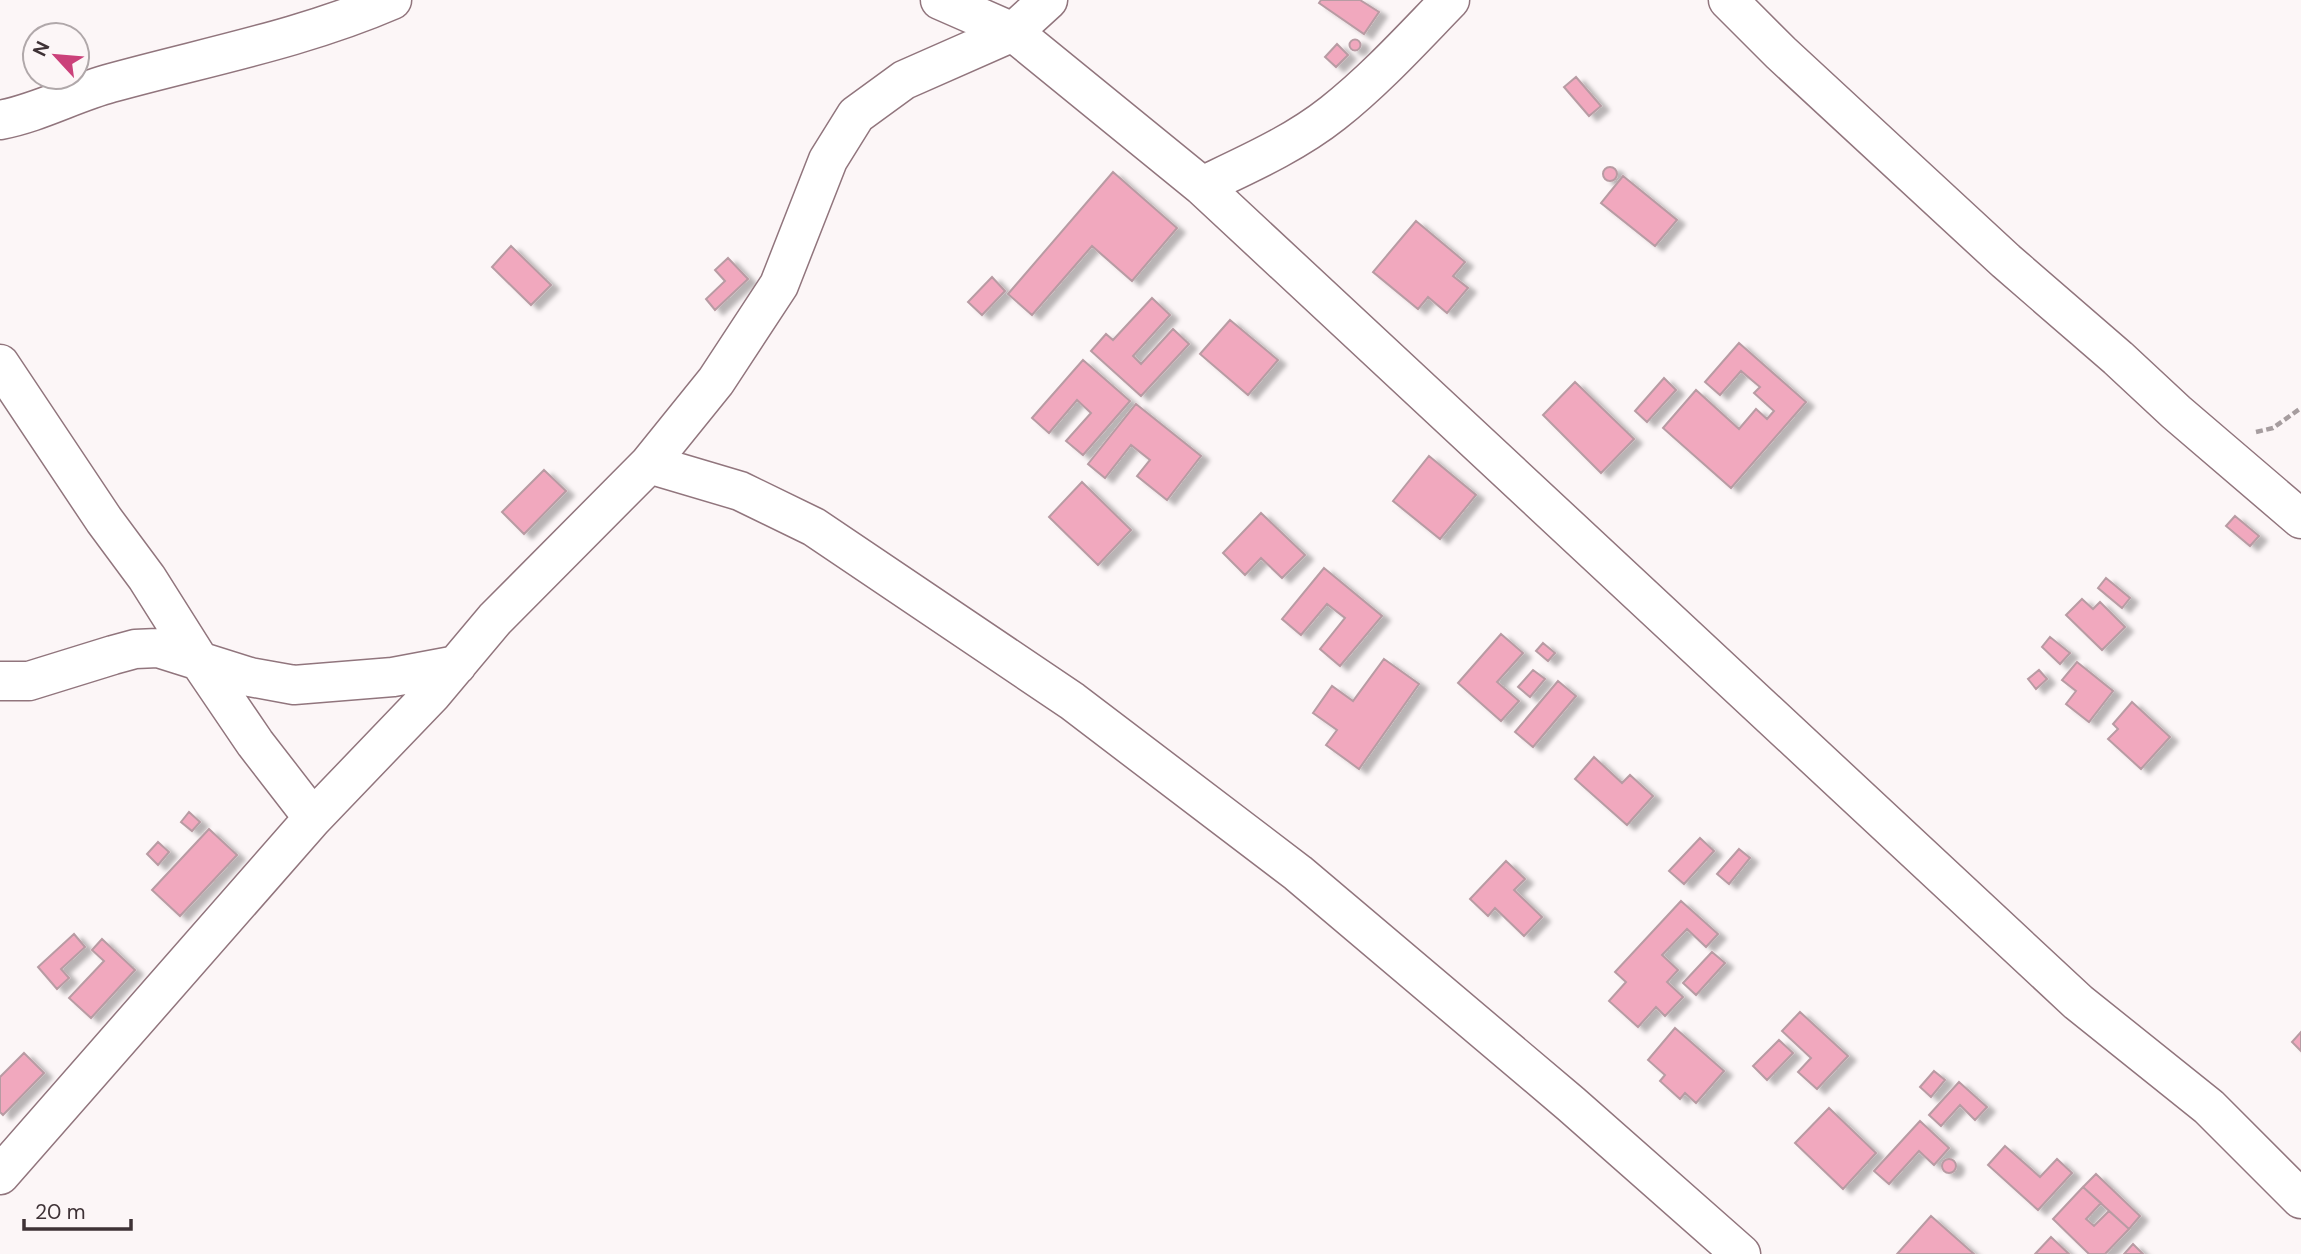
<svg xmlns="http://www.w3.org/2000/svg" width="2301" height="1254" font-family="'DM Sans',sans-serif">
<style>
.building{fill:#f1a8be;stroke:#b89ba3;stroke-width:2;filter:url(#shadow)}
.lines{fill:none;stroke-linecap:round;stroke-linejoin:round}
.minor-casing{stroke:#91757d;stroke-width:41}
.path{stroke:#a69d9f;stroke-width:4.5;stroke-dasharray:7 3.5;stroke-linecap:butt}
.minor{stroke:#fff;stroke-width:38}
</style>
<defs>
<filter id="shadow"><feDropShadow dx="8" dy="4.5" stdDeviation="2" flood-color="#0004"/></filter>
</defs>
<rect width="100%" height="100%" fill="#fcf6f7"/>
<path class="building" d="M1321 0H1360L1379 12 1364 34 1319 3Z
M1349.5 45a5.5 5.5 0 1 1 11 0a5.5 5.5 0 1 1-11 0Z
M1337 44 1348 55 1336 67 1325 57Z
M1576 77 1601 106 1589 116 1564 87Z
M1603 174a7 7 0 1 1 14 0a7 7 0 1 1-14 0Z
M1113 172 1177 228 1132 281 1092 246 1032 315 1008 294Z
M1623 176 1677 220 1655 246 1601 203Z
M1416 221 1465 262 1453 276 1468 288 1447 313 1428 297 1418 309 1373 272Z
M511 246 551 285 531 305 492 267Z
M728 258 748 279 715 310 706 299 725 281 715 270Z
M992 277 1005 291 982 315 968 302Z
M1152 298 1170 315 1133 356 1141 364 1173 329 1189 344 1141 396 1091 351 1106 334 1113 340Z
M1230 320 1278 360 1248 395 1200 354Z
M1739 343 1806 402 1731 488 1663 428 1696 390 1739 429 1756 409 1767 419 1774 411 1754 393 1760 387 1741 371 1720 395 1705 382Z
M1083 360 1130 401 1083 455 1066 441 1091 413 1077 400 1049 433 1032 418Z
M1664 378 1676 390 1647 422 1635 411Z
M1575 382 1634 439 1601 473 1543 415Z
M1136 404 1201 456 1167 500 1137 476 1150 460 1131 445 1105 478 1088 464Z
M1429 456 1476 495 1440 539 1393 501Z
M544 470 566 491 524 534 502 512Z
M1082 482 1131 530 1098 565 1049 517Z
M1261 513 1305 555 1282 578 1261 558 1245 575 1223 553Z
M2235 516 2259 536 2250 546 2226 526Z
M1324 568 1382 616 1340 666 1320 649 1345 618 1327 604 1301 635 1282 619Z
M2106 578 2130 598 2122 608 2098 588Z
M2082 599 2093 609 2100 602 2125 627 2102 650 2066 615Z
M1501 634 1523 653 1497 682 1519 701 1501 721 1458 683Z
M2050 637 2070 653 2060 664 2042 647Z
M1543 643 1555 653 1548 661 1536 651Z
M1384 659 1419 684 1359 769 1326 745 1337 730 1313 713 1332 686 1353 701Z
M2077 662 2113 691 2089 722 2066 704 2076 691 2062 680Z
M1533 670 1545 679 1530 697 1518 687Z
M2039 670 2047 679 2036 689 2028 679Z
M1558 681 1576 696 1533 747 1515 732Z
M2132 702 2170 737 2141 769 2108 739 2118 729 2113 724Z
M1594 757 1622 783 1630 775 1653 796 1627 825 1575 779Z
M189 812 200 822 192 831 181 822Z
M209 829 237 855 180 916 152 890Z
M1700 838 1714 851 1684 884 1669 871Z
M158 842 169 852 158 865 147 854Z
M1739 849 1750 858 1729 884 1717 874Z
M1506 861 1525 879 1514 890 1542 917 1524 936 1495 908 1488 916 1470 899Z
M1681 901 1718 934 1706 947 1687 929 1662 955 1678 970 1667 982 1683 997 1665 1016 1656 1007 1638 1027 1609 1001 1626 982 1615 972Z
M74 934 85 947 61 969 69 978 57 989 38 967Z
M102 939 135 970 91 1018 69 998 104 961 92 950Z
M1712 952 1725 963 1696 995 1683 983Z
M1800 1012 1848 1056 1817 1089 1798 1072 1811 1058 1782 1031Z
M1675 1028 1724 1071 1696 1103 1685 1093 1680 1099 1660 1081 1665 1075 1648 1060Z
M2301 1032V1051L2292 1042Z
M1779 1040 1793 1053 1767 1080 1753 1066Z
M24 1053 44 1073 3 1115 0 1112V1077Z
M1934 1071 1945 1080 1931 1097 1920 1087Z
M1959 1082 1987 1107 1975 1120 1960 1105 1941 1126 1929 1115Z
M1829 1108 1876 1153 1843 1189 1795 1143Z
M1920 1121 1949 1148 1934 1165 1919 1151 1889 1184 1874 1171Z
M2005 1146 2040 1177 2057 1159 2072 1173 2038 1210 1988 1165Z
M1942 1166a7 7 0 1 1 14 0a7 7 0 1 1-14 0Z
M2096 1174 2140 1216 2129 1229 2083 1187Z
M2083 1187 2101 1203 2086 1219 2094 1226 2109 1211 2129 1229 2105 1254H2089L2053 1219Z
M1931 1216 1974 1254H1897Z
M2051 1237 2069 1254H2035Z
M2133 1244 2143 1254H2124Z"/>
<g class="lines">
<g class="minor-casing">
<path id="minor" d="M940 0 1013 32 1202 186 2078 1002 2209 1107 2301 1199
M1728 0 1781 53 2006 261 2118 358 2176 412 2301 519
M0 120C38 113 74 93 111 83 205 57 302 39 392 0
M1202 186C1246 165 1294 144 1333 113 1376 79 1413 38 1450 0
M0 364 104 520 147 578 200 662 255 743 313 818
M649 464 740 491 814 527 1072 701 1298 873 1571 1104 1741 1254
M0 681H29L113 655 135 649 158 648 250 677 294 685 393 677 457 665
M0 1175 313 818 432 694 495 619 649 464 716 381 779 285 828 160 856 115 904 80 1013 32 1048 0"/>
</g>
<path class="path" d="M2256 432 2273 428 2301 408"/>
<use href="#minor" class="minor"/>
</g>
<g transform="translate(56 56) rotate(296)"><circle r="33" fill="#fcf6f7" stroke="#b0a8aa" stroke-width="2"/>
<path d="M0-5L12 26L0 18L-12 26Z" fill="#cb417a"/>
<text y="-10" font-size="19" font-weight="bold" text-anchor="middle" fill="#3e3236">N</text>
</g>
<path d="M24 1219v10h107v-10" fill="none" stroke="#3e3236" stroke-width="3.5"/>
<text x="35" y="1219" font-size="21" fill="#3e3236" stroke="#fcf6f7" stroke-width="5" paint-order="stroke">20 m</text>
</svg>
